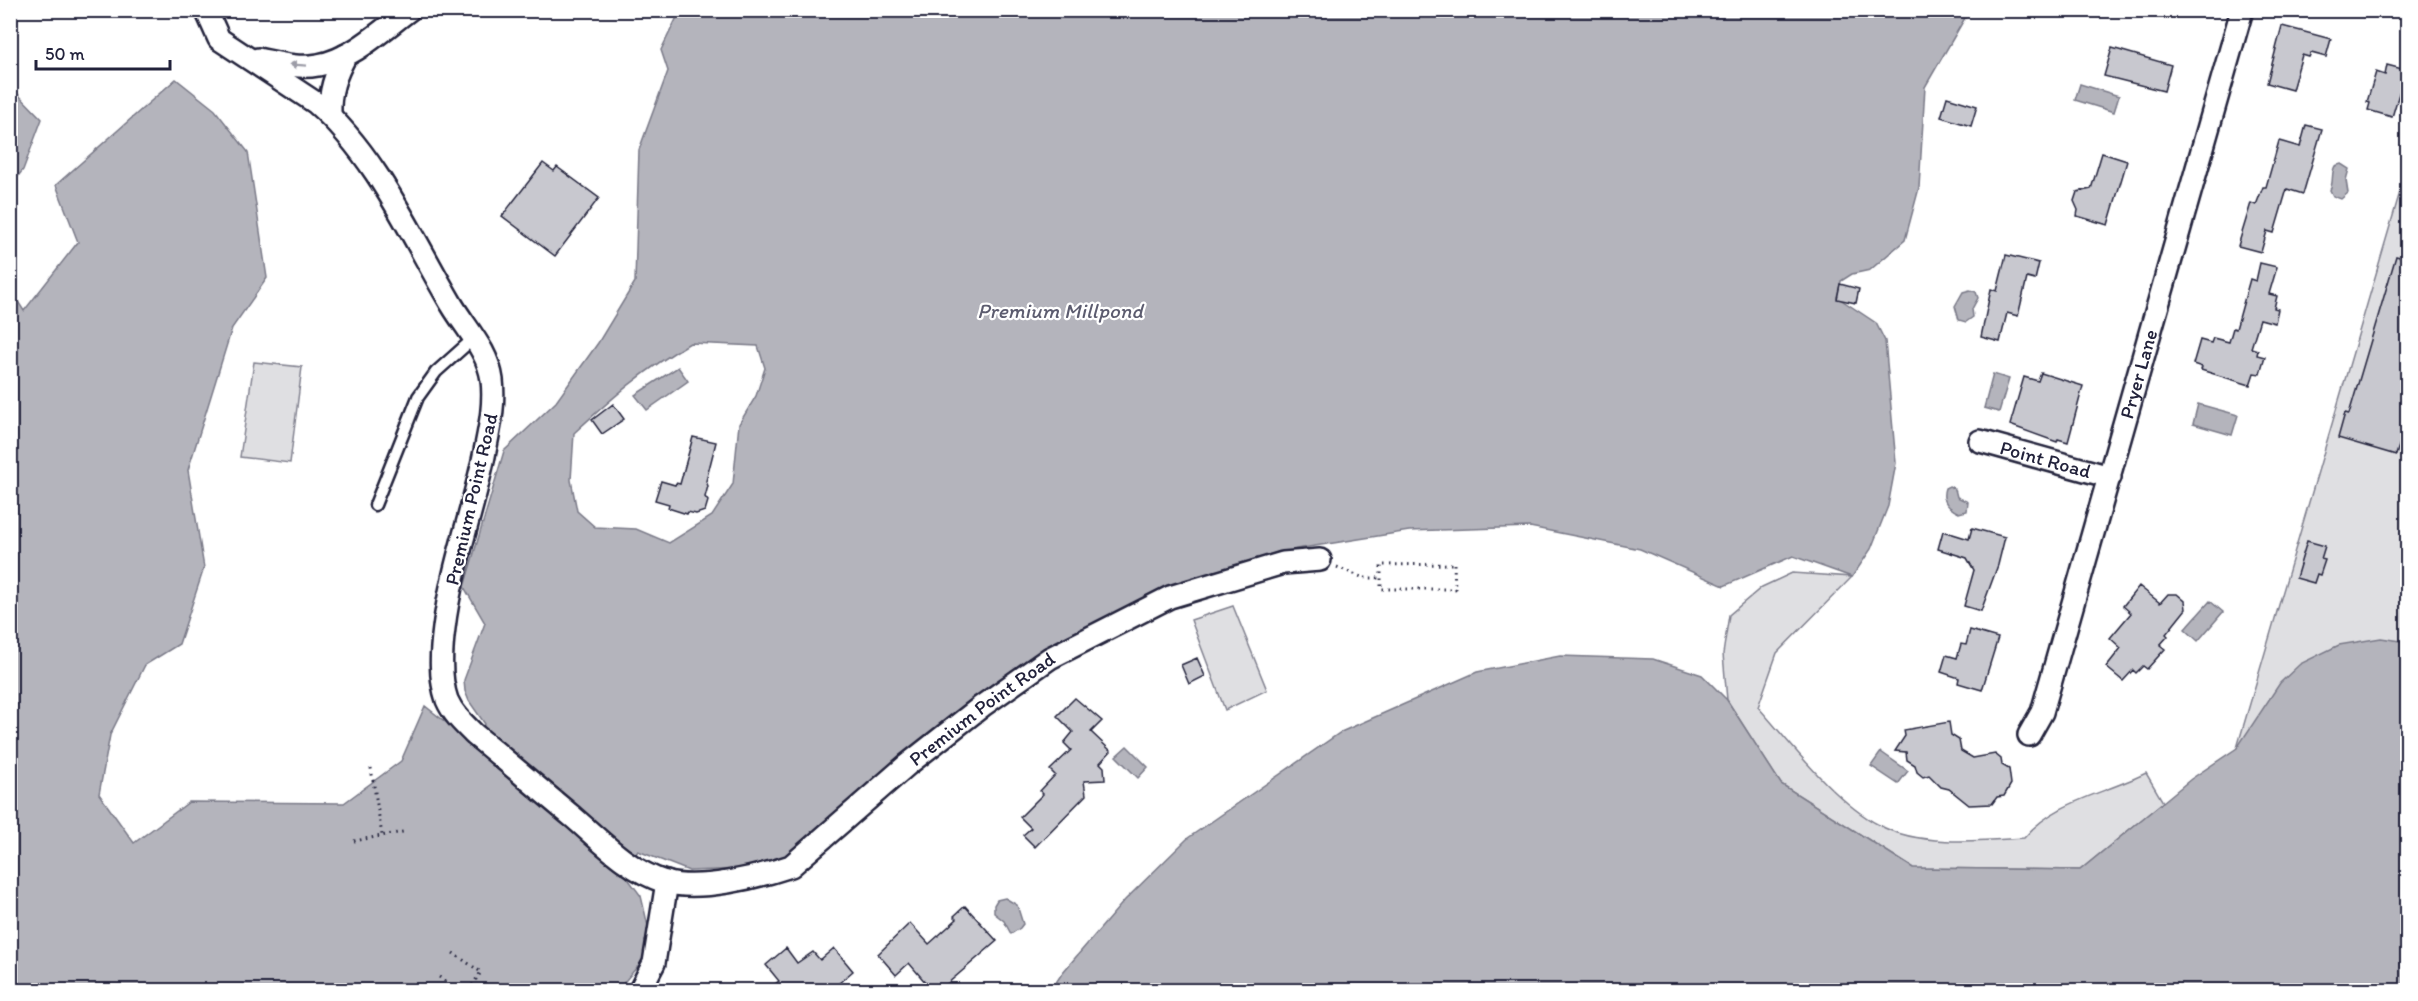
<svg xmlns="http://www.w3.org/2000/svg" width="2418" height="1001" font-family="Itim,sans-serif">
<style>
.green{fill:#dfdfe2;stroke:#80808e;stroke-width:1.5}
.water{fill:#b4b4bc;stroke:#7a7a88;stroke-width:1.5;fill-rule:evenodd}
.building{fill:#c8c8cf;stroke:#22223b;stroke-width:1.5}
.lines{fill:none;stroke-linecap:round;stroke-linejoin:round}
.lane-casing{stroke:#22223b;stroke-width:15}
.street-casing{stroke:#22223b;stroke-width:26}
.path{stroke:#22223b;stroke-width:3;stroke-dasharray:1.5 4.5;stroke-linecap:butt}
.lane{stroke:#fff;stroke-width:10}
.street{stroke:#fff;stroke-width:21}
.oneway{fill:#9c9ca7}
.labels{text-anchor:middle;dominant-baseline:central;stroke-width:4.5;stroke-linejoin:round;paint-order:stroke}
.street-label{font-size:20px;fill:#22223b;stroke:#fff}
.water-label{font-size:21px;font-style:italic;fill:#5c5c6f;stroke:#fff}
</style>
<rect width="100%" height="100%" fill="#fff"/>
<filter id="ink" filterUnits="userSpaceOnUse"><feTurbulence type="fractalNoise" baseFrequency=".0167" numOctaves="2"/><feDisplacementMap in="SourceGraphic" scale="12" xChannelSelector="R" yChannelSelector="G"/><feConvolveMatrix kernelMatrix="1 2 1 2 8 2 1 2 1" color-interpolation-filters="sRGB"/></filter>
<g filter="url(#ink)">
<path class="green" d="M2407 168V688L2237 748Z
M254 362 302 367 290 463 240 457Z
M1792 573 1852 577 1777 653 1758 707C1793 746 1834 801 1879 825 1918 847 1981 841 2024 838 2055 801 2104 794 2146 773L2163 802 2080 870 1913 868 1781 784 1727 700 1723 654 1729 615 1762 587Z
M1233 606 1267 690 1225 710 1191 620Z"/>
<path class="water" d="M680 11H1969L1925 87 1919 188 1905 240 1870 270 1852 274 1841 281 1837 297 1876 323 1885 341 1896 463 1888 506 1871 549 1852 577 1793 556 1724 586 1640 549 1530 527 1409 531 1296 549 1159 592 1063 639 966 707 785 858 743 869 689 871 638 851 623 872 641 896 648 926 643 960 621 986 614 990H11L10 289 24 311 78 242 56 185 176 79 215 110 248 152 267 278 232 328 188 470 204 568 179 644 145 665 110 735 99 794 134 843 189 802 344 803 401 761 425 706 471 742 485 724 469 701 465 691 464 680 485 623 464 587 504 451 556 402 598 343 635 282 639 150 668 71 661 50ZM690 343 758 346 765 368 756 396 739 424 733 484 712 516 669 543 636 529 595 527 577 511 571 480 574 433C613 397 644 370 690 343Z
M2080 84 2119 96 2114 112 2075 100Z
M11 87 42 119 23 170 11 185Z
M2341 164 2349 169 2346 180 2348 193 2341 199 2333 196 2330 190C2334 181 2331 172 2335 166Z
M1970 290 1976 292 1978 298 1972 309 1973 317 1966 322 1959 320 1955 306 1963 292Z
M678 367 688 381 647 410 635 395Z
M1993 374 2009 379 1999 412 1984 408Z
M2198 404 2238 415 2232 435 2193 424Z
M1949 486 1955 489 1957 497 1968 502 1967 511 1959 513C1948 508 1941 500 1945 488Z
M2210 601 2223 612 2198 641 2185 629Z
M2381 638 2407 642V990H1051L1063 972 1125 900 1188 838 1341 732 1477 672 1560 656 1653 659 1702 675 1727 700 1781 784 1913 868 2080 870 2191 779 2237 748 2280 683 2300 664 2339 645Z
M1127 746 1148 767 1138 778 1116 756Z
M1881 752 1908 771 1898 784 1871 766Z
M1005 898 1017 905 1023 924 1020 928 1011 934 1004 921 994 913V905L997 900Z"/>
<path class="building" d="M2282 26 2331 39 2326 57 2311 53 2309 57 2302 55 2292 90 2267 83Z
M2112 48 2171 65 2164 91 2104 76Z
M2387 65 2406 70 2392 117 2368 110 2370 103 2367 102 2376 72 2385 75Z
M1947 97 1977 106 1971 126 1941 117Z
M2306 125 2322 129 2303 194 2287 189 2274 233 2267 231 2261 252 2238 246 2251 203 2256 205 2263 187H2266L2279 141 2300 147Z
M2102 153 2127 161 2108 225 2077 216 2078 210 2074 201 2077 192 2091 189Z
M543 163 554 171 557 167 599 198 555 256 502 216Z
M2006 255 2039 263 2035 280 2027 278 2018 316 2007 313 2000 342 1981 337 1991 289 1997 291Z
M2396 256 2408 259V418L2396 455 2338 438 2345 413 2349 414Z
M2260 263 2277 267 2269 294 2277 296 2274 308 2278 309 2275 323 2260 319 2251 348 2258 350 2257 355 2265 357 2260 374 2254 373 2250 385 2201 370 2202 367 2193 364 2200 340 2211 343 2213 338 2229 342 2233 328 2236 329 2250 279 2256 281Z
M1840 284 1859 289 1856 303 1837 299Z
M2041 373 2083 386 2068 442 2058 439 2057 442 2010 425 2024 377 2038 381Z
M613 404 624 419 602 434 592 420Z
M693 437 716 442 706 481 708 486 705 497 708 501 705 511 696 514 688 512 687 514 668 508 669 504 655 500 661 481 675 485 676 483 680 484Z
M1972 528 2005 537 1998 565 1981 611 1964 606 1974 570 1967 558 1938 549 1943 531 1969 539Z
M2307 541 2325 546 2321 559 2325 560 2320 575 2317 574 2314 583 2296 578Z
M2139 586 2160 603 2168 594H2177L2185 601 2186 609 2166 634 2168 636 2160 645 2165 649 2147 669 2143 666 2136 673 2133 670 2123 681 2106 667 2121 648 2110 638 2131 613 2123 606Z
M1970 630 1998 638 1982 690 1958 683 1959 678 1941 672 1946 655 1957 658 1961 644 1966 645Z
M1197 658 1205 676 1189 684 1181 665Z
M1075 698 1102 721 1091 732 1111 751 1100 763 1104 767 1105 780 1084 781 1086 795 1035 847 1023 835 1031 828 1020 817 1043 794 1040 791 1055 775 1050 770 1071 750 1064 743 1073 732 1057 716Z
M1949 722 1951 735 1959 740 1961 751 1973 758 1995 754 2001 759 2002 765 2009 769 2011 784 2004 796 1997 797 1992 804 1969 805 1949 789 1941 787 1929 775 1923 777 1917 772 1915 765 1907 760 1906 752 1895 751 1905 736 1904 730Z
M965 906 997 941 940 990H932L909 963 896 975 878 954 910 923 929 944 957 919 954 916Z
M786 948 797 963 813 952 820 960 834 948 853 971 838 984 843 990H767L779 981 766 965Z"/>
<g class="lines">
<g class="lane-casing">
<path id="lane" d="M375 505 418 397 436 372 474 338"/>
</g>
<g class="street-casing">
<g id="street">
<path id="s1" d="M206 10 219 39 316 103C378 157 411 236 452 305 467 330 488 351 492 380 495 407 489 430 484 456 472 514 451 570 444 628 441 651 439 677 447 700 453 714 464 724 475 735 508 762 540 790 573 817 601 841 629 871 665 882 699 892 758 877 791 866L907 765 982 706 1050 658 1170 597 1283 563 1320 560"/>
<path d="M258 59C278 63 298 69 318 65 351 60 382 30 409 10"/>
<path d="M330 115C329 92 335 75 346 55"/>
<path id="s2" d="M1980 441 2110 477"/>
<path id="s3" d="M2029 735 2042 712 2242 10"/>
<path d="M640 990 654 963 667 882"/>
</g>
</g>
<path class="path" d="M1454 564 1455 589H1381V565Z
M1337 567 1364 578H1381
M371 768 382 835
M354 841 403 832
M453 953 481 972 469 990
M439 977 458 990"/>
<use href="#lane" class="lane"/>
<use href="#street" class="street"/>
</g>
<defs><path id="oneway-solid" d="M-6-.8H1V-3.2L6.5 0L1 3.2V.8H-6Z" transform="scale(1.5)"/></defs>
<use class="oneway" href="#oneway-solid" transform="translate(298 65) rotate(-176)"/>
</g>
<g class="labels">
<g class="street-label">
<text stroke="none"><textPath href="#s3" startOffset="378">Pryer Lane</textPath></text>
<text stroke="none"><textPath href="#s2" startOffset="68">Point Road</textPath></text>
<text transform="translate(471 499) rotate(-77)">Premium Point Road</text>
<text stroke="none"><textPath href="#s1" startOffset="1467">Premium Point Road</textPath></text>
</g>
<g class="water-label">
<text x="1060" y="310">Premium Millpond</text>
</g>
</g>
<rect width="2418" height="1001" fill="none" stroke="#fff" stroke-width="36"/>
<rect x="18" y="18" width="2382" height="965" fill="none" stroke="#22223b" stroke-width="2" filter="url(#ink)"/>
<path d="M36 60v9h134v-9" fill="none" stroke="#22223b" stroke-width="3"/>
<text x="45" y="60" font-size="18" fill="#22223b" stroke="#ffffff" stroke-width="4.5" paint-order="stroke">50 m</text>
</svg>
